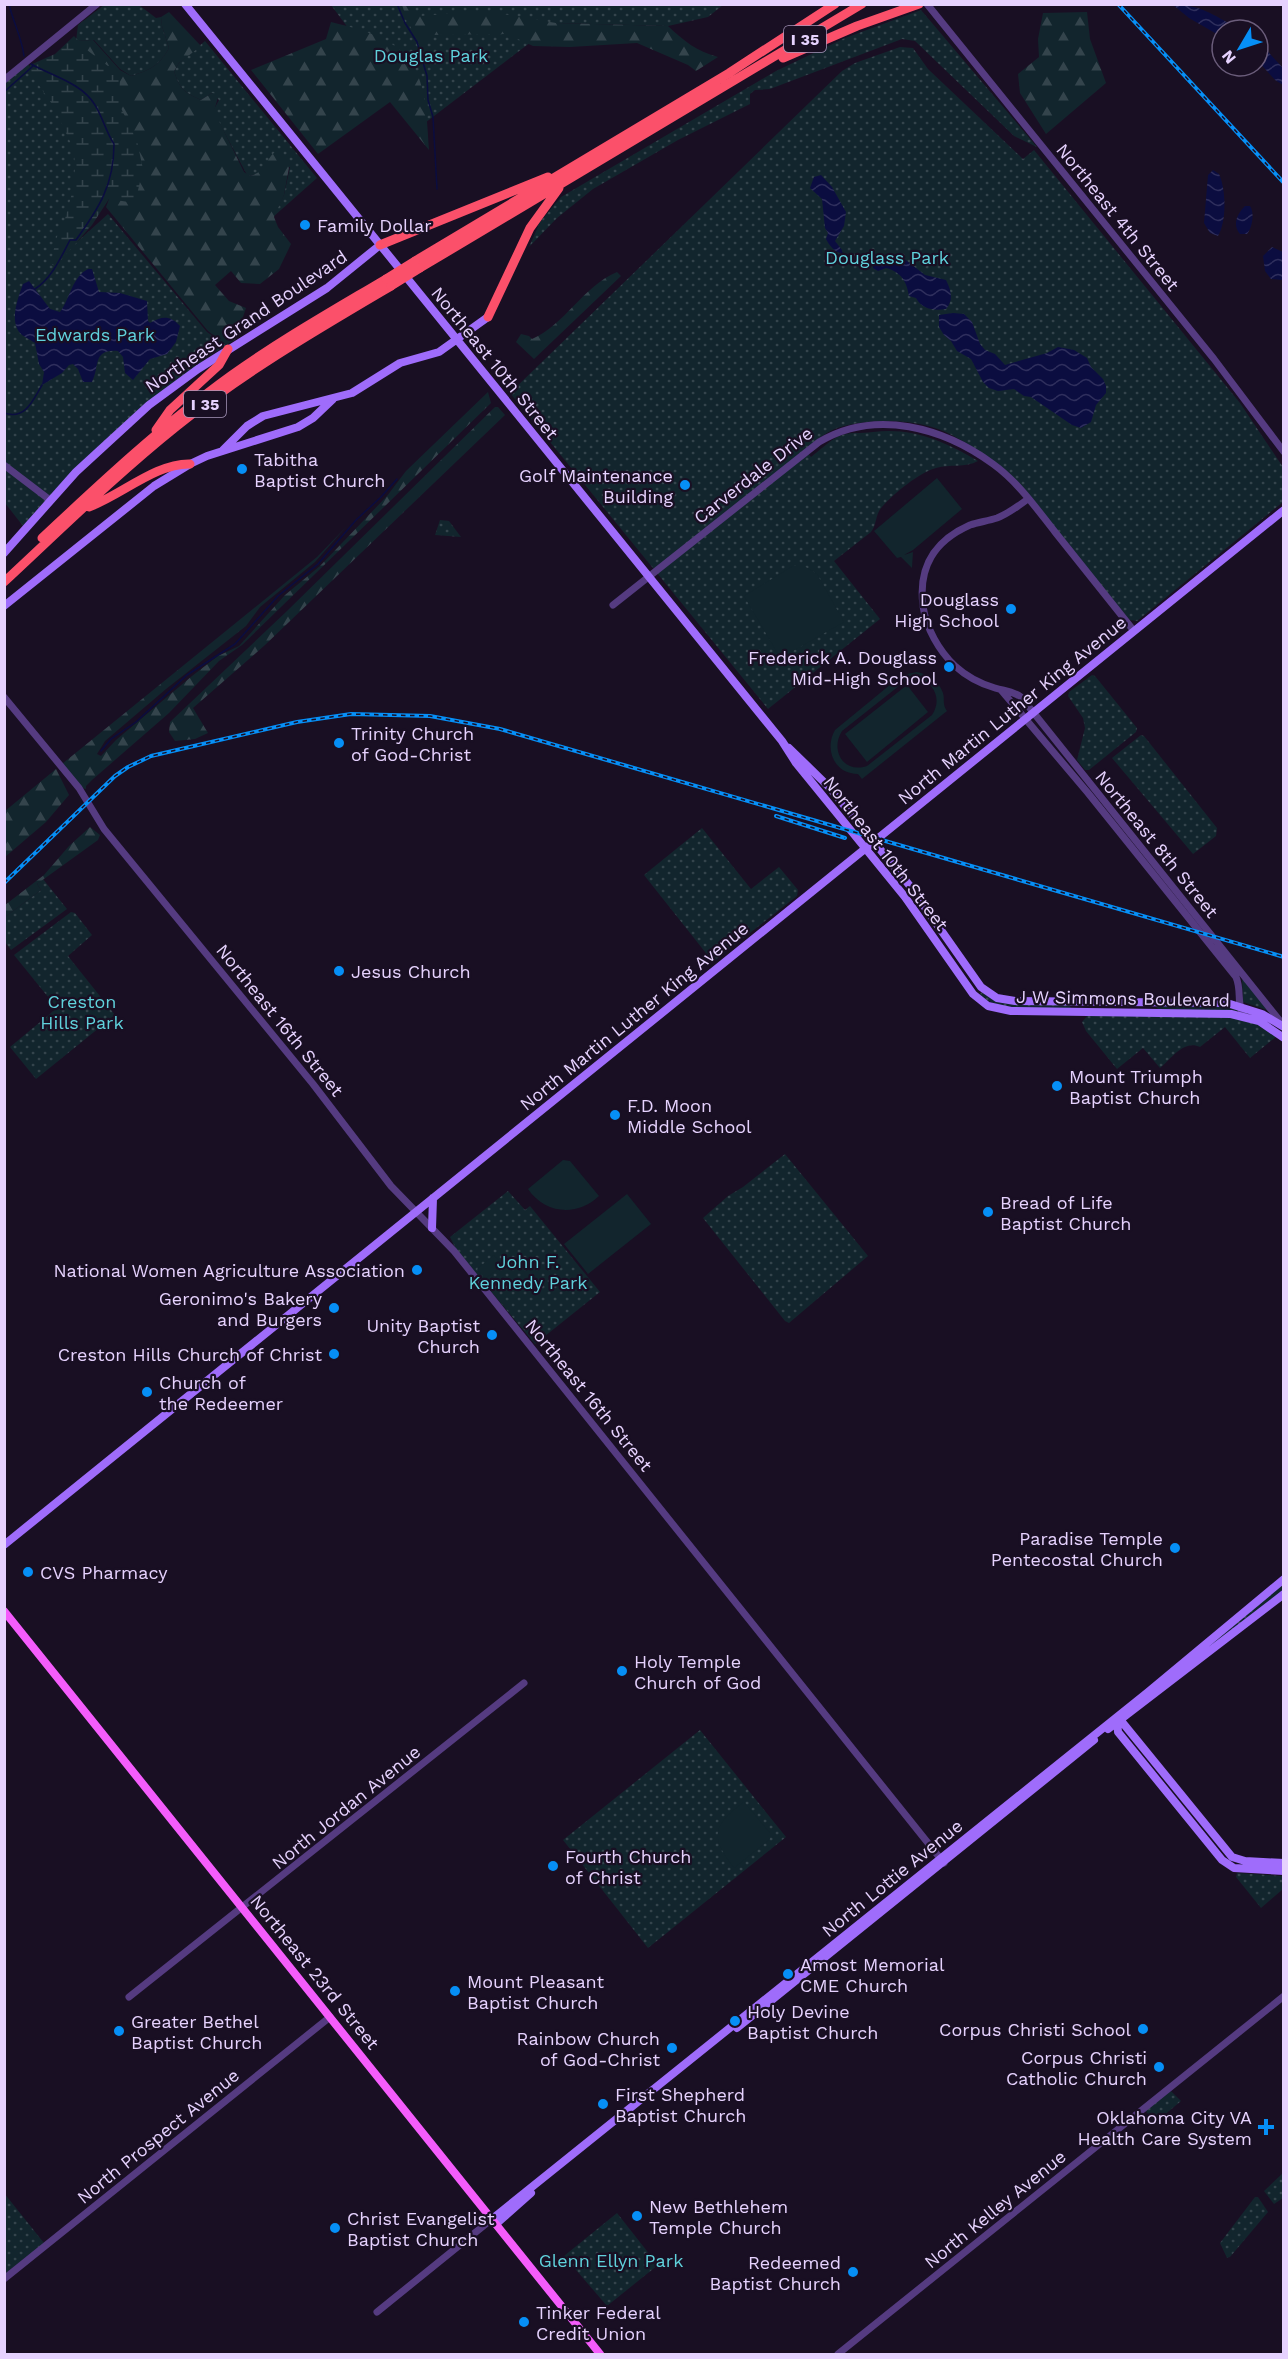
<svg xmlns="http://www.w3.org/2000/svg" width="1288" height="2359" font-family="'Work Sans',sans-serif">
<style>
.grass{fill:url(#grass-dots)}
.forest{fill:url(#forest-firs)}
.wetland{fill:url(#wetland-marsh)}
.garden{fill:#12252d;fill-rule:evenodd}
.water{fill:url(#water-waves)}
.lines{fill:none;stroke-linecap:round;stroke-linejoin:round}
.stream{stroke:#0b0d40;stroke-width:1.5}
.tertiary{stroke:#553b81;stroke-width:7}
.secondary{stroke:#9f6cfb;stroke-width:8}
.primary{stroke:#f45cfb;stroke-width:8}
.motorway{stroke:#fb506a;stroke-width:9}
.rail-casing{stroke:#068ff6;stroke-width:4}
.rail{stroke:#190f23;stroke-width:1.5;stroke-dasharray:4.5;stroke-linecap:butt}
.motorway-bridge{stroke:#fb506a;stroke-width:9}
.poi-dot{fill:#068ff6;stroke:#190f23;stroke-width:2}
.labels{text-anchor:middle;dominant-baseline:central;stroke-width:4.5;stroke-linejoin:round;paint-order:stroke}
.shield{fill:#190f23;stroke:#a898bc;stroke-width:1.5}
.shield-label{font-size:16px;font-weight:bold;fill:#e6d2fe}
.park-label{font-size:18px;fill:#60d2dc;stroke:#190f23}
.street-label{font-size:18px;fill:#e6d2fe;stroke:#190f23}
.poi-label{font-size:18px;fill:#e6d2fe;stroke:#190f23;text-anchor:start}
</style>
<defs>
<pattern id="grass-dots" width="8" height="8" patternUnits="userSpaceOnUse" patternTransform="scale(1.5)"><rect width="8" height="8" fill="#12252d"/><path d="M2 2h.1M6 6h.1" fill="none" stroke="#34444c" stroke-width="1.8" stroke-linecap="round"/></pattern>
<pattern id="forest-firs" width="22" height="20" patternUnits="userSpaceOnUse" patternTransform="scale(1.5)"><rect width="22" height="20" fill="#12252d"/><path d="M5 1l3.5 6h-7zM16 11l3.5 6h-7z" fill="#34444c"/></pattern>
<pattern id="wetland-marsh" width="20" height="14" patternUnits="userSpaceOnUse" patternTransform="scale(1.5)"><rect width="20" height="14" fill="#12252d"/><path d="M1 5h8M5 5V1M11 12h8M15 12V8" fill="none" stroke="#34444c"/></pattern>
<pattern id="water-waves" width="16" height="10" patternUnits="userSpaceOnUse" patternTransform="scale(1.5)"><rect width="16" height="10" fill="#0b0d40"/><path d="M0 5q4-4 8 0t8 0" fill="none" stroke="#2f2f5d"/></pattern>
</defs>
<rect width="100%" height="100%" fill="#190f23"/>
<path class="grass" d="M104 5H139L156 18 161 17 162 26 169 48C159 66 150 70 131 76L120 69 94 40 76 41 78 25Z
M331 5H723L708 17 668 26 556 23 421 126Z
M921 10 1037 147 1014 136 915 41 902 39 770 89 755 90 750 94V104L678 140 593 189 557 218 529 247 540 222 561 197 776 71 845 38Z
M205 41 317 178 273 217 284 195 290 167H267L259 173 250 176 247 175 213 111 219 100 212 93 201 100C184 92 180 90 174 71L179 63Z
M900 47 913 48 928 69 1023 159 1034 150 1240 403 1283 467V502L1137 621 1130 620 991 459C974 448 957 436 938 429 910 419 873 419 844 426 830 429 815 440 805 450L811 457C819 451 828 442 837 437 849 431 861 434 873 432 913 427 944 441 978 461 965 468 950 464 936 468 920 472 893 494 882 507 875 514 877 525 871 532L834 561 880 619 768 709 510 393 842 71 855 63Z
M28 64 59 111 80 161 68 250 108 214 207 332 226 345C149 397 83 455 23 526L5 503V83Z
M440 520 449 521 461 537 435 535Z
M1092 675 1095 676 1137 728 1136 732 1089 770H1085L1077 760 1085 728 1083 718 1068 696 1069 692Z
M1141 735 1144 736 1217 828 1216 836 1193 854 1112 758Z
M702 828 751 889 779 867 798 890 797 896 713 962 644 875Z
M43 879 67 909 11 950 5 942V917L41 890 37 884Z
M71 912 75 913 92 935 68 956 115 1015 36 1079 10 1047 57 1008 14 955Z
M1242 978 1267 1008V1010L1243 1002Z
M982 992 989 997 1069 1004 1071 1008C1040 1008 1005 1015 979 995Z
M1155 1005H1228L1239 1010 1237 1011 1158 1009Z
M1088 1015 1224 1016 1256 1023 1277 1036 1250 1058 1225 1027 1200 1047C1184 1039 1171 1059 1160 1068L1143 1048 1117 1069 1086 1031 1082 1022Z
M785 1154 868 1256 789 1323 785 1321 703 1218 728 1196 743 1187Z
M508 1191 525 1210 530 1206 600 1292 535 1344 457 1251 450 1237Z
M1283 1582V1592L1200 1655 1184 1664Z
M700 1730 786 1837 648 1948 563 1840Z
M1237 1873 1283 1876V1889L1261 1908 1236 1877Z
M1171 2091 1181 2101 1155 2123 1145 2110Z
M1283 2173V2198L1274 2204 1264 2191Z
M4 2193 44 2243 4 2275Z
M1255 2197H1258L1268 2212 1230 2257 1227 2258 1220 2243Z
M617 2213 658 2265 607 2306 564 2256Z"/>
<path class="forest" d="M402 5H406L421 16 484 11 556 23 668 26C684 41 696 51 718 57L696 71 688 65 637 43 570 47 533 46 507 34 428 35 426 57 410 26Z
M169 12 201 46 179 63 174 71C180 90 184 92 201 100L212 93 219 94 214 111 244 172 250 176C271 169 263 162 275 152L282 154 290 162 284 195 274 217 278 227 291 244 279 269 260 284 241 283 231 271 215 285 229 301 246 308 235 340 226 345 208 331 106 207 126 155 76 41 93 40 120 70 131 76C150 70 159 66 169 48L162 26 161 17Z
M1087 12 1090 39 1106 83 1046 134 1020 93 1018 74 1039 57 1038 39 1043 13Z
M331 22C416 42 425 64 429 150L390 102 318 154 251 70 326 39Z
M617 272 621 276 534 359 516 342 521 334 529 336 532 339C566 324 582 287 617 272Z
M488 392 491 403 242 645 219 661 169 713 92 780 86 786V789L82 788 62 764 317 557 346 527 315 562 260 607 246 626 166 689 105 741 97 754 101 756 116 740 192 676 218 656 239 646 285 595 320 566 387 496 406 471Z
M495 407H498L505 415 265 645 193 708 208 733 195 739 175 741 169 732 170 722 287 611Z
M56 769 69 795 46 822 5 857V811Z
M90 827 100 835 98 840 37 884 41 890 5 917V905L44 875 69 846Z"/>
<path class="wetland" d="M74 36 87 50 108 66 113 64 120 78 119 104 137 141 143 169 135 203 109 199 92 225 55 267 51 263 56 239 65 219 71 197 75 169 74 150 54 107 29 71 30 65 55 54Z"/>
<path class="garden" d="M937 478 962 509 913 550 904 555 913 552 912 568 901 557 897 558 874 531Z
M793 566H804L817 574 844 622 784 656 778 654 744 596Z
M917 672C928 674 939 681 943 693 945 700 942 704 947 711L862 779 858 774C834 774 824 749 835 730L902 675ZM918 679C935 683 942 700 932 715L867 766C843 774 830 750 842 731L904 682Z
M907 685 928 712 867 762 845 734Z
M563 1160 570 1161 599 1196C577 1217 545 1214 528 1189Z
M627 1194 651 1224 588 1274 564 1244Z
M494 1255 503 1265 485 1279 477 1269Z
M744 1802 770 1833V1839L734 1868C710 1837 712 1825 744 1802Z"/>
<path class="water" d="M1173 5C1202 4 1216 17 1241 30H1222V37L1189 18Z
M1258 41 1283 68V85L1275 80 1258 61Z
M1213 170 1219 174C1226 189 1227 221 1218 236L1210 233 1204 223 1208 175Z
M821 175 832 187 846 212 844 226 835 241 842 250V253C835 253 829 245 826 239L828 233 825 228 822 199 810 188 814 177Z
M1245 206H1250C1255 213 1252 228 1247 234H1240C1232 225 1237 214 1245 206Z
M1272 247 1283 252V280L1271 279 1265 271 1263 256Z
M898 254 925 275 946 280C951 290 954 300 946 309 933 311 922 309 916 298L909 296C907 283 902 272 886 268L878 271 873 268V260H889Z
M88 269H92L99 292 120 293 147 301 148 321 150 323C162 316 170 315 180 326L176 342 167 354 150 359 133 380 125 373 123 357 118 351C92 349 100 366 92 382H83L78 369 73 364 69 365 62 373 42 385 44 372 39 364 35 343C31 340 26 338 22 335 8 323 18 298 23 284L29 281 50 309 60 312C70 299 72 277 88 269Z
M953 313 964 314 972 322 980 344 985 350 995 354 1005 365 1047 353 1058 347 1074 350 1087 358 1091 367 1103 379 1106 386V393L1096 405 1091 422 1081 428 1072 425 1031 397 1024 396 1014 389 998 391 989 388 983 382 971 359 957 351 951 341 944 335 939 327V315Z"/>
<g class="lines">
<path class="stream" d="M9 4C13 22 22 38 24 56
M397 4 405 23 417 42 427 76 428 100 433 117 437 189
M31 64C52 76 82 83 95 105 103 118 106 132 114 144 114 185 99 208 76 240H70C61 257 52 278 35 289
M4 92 33 66
M842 253 856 262 872 265
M4 413C26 420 33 400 42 385
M101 751 111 739 136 722 187 675 235 644 278 596 318 564 356 520 381 497 397 479"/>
<path class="tertiary" d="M927 4 1214 359 1284 452
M4 80 97 4
M4 465 50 500
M1028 499C1018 506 1008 514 997 518 988 521 979 522 970 525 934 541 918 567 923 606 926 628 939 651 955 666 966 676 981 684 995 688 1004 691 1013 691 1021 697L1284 1026
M613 605 819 442C876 408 944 428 993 464 1018 482 1036 508 1055 532 1081 565 1108 598 1134 631
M1001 690 1088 793 1236 977C1242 991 1236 1004 1244 1016
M4 697 79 788 104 829 313 1084 391 1186 454 1251 944 1863
M129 1997 524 1683
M4 2279 330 2017
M377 2312 492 2219
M838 2354 1284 1996"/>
<path class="secondary" d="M185 4 782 741 796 763 905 897 973 994 988 1006 1011 1011 1231 1014 1259 1021 1284 1038
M223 450 247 426 263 416 352 393 400 363 439 352 488 317
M4 553 76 472 149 405 198 369 327 288 380 245
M4 606 154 486 190 464 207 456 298 427 313 418 333 399
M789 748 830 788 910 886 981 987 997 998 1015 1001 1227 1003 1262 1014 1284 1027
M432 1228 433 1198
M4 1545 1284 510
M1118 1717 1232 1857 1245 1861 1284 1863
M1117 1720 1118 1732 1222 1860 1234 1868 1284 1871
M1108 1729 1284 1594
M737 2028 1094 1740
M492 2219 1148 1692 1284 1579
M496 2224 531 2193"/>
<path class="primary" d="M4 1611 600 2354"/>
<path class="motorway" d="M783 58 857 26 919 4
M380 245 548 177
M415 261 729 73 835 4
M420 268 862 4
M488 317 530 228 559 188
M156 430 170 410 219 365 228 349
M89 507C120 496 156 463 190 464
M42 538C103 481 164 424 232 375 281 340 334 310 386 279
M4 582C61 529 117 474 177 426 244 372 318 329 391 286"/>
<g class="rail-casing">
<path id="rail" d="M1118 4 1284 183
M776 816 845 838
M4 883 115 776 128 767 151 756 297 722 351 714 430 716 500 729 1284 957"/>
</g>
<use href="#rail" class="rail"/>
<path class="motorway-bridge" d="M386 279 415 261
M391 286 420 268"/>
</g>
<g class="poi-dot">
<circle cx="305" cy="225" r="6"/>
<circle cx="242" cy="469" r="6"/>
<circle cx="685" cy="485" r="6"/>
<circle cx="1011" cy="609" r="6"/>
<circle cx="949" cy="667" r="6"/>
<circle cx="339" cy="743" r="6"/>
<circle cx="339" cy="971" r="6"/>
<circle cx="1057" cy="1086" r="6"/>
<circle cx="615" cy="1115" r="6"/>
<circle cx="988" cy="1212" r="6"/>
<circle cx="417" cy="1270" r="6"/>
<circle cx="334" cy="1308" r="6"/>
<circle cx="492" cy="1335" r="6"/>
<circle cx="334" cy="1354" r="6"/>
<circle cx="147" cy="1392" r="6"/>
<circle cx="1175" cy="1548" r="6"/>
<circle cx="28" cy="1572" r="6"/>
<circle cx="622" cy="1671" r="6"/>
<circle cx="553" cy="1866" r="6"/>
<circle cx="788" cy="1974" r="6"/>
<circle cx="455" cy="1991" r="6"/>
<circle cx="735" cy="2021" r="6"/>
<circle cx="1143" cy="2029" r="6"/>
<circle cx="119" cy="2031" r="6"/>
<circle cx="672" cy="2048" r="6"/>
<circle cx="1159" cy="2067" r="6"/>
<circle cx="603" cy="2104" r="6"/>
<path d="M1263 2118h6v6h6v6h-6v6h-6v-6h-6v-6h6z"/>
<circle cx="637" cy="2216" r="6"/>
<circle cx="335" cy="2228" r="6"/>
<circle cx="853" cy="2272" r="6"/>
<circle cx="524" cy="2322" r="6"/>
</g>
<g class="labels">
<g class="shield">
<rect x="784" y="26" width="42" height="26" rx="4.5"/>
<rect x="184" y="391" width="42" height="26" rx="4.5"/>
</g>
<g class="shield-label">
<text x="805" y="39">I 35</text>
<text x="205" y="404">I 35</text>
</g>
<g class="park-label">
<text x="431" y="55">Douglas Park</text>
<text x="887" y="257">Douglass Park</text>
<text x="95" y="334">Edwards Park</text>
<text x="82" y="1001">Creston<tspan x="82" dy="21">Hills Park</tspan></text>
<text x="528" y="1261">John F.<tspan x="528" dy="21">Kennedy Park</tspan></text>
<text x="611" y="2260">Glenn Ellyn Park</text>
</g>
<g class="street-label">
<text transform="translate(1118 217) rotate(51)">Northeast 4th Street</text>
<text transform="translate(246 321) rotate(-34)">Northeast Grand Boulevard</text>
<text transform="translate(495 363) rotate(51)">Northeast 10th Street</text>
<text transform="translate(753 475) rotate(-38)">Carverdale Drive</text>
<text transform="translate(1012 710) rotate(-39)">North Martin Luther King Avenue</text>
<text transform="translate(1157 844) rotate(51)">Northeast 8th Street</text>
<text transform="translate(886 853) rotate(52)">Northeast 10th Street</text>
<text transform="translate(1123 998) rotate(1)">J W Simmons Boulevard</text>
<text transform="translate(634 1016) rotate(-39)">North Martin Luther King Avenue</text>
<text transform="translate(280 1020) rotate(51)">Northeast 16th Street</text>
<text transform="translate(589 1395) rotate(51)">Northeast 16th Street</text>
<text transform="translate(346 1807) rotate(-39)">North Jordan Avenue</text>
<text transform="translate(892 1878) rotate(-39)">North Lottie Avenue</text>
<text transform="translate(315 1972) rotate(51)">Northeast 23rd Street</text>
<text transform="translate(158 2136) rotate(-39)">North Prospect Avenue</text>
<text transform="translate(995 2209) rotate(-39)">North Kelley Avenue</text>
</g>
<g class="poi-label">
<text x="317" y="225">Family Dollar</text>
<text x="254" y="459">Tabitha<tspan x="254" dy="21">Baptist Church</tspan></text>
<text x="673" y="475" text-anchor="end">Golf Maintenance<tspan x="673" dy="21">Building</tspan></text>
<text x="999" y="599" text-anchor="end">Douglass<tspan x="999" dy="21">High School</tspan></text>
<text x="937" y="657" text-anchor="end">Frederick A. Douglass<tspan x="937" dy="21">Mid-High School</tspan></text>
<text x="351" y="733">Trinity Church<tspan x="351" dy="21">of God-Christ</tspan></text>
<text x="351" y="971">Jesus Church</text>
<text x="1069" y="1076">Mount Triumph<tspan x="1069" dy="21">Baptist Church</tspan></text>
<text x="627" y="1105">F.D. Moon<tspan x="627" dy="21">Middle School</tspan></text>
<text x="1000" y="1202">Bread of Life<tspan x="1000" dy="21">Baptist Church</tspan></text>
<text x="405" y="1270" text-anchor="end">National Women Agriculture Association</text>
<text x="322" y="1298" text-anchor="end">Geronimo's Bakery<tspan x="322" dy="21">and Burgers</tspan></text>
<text x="480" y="1325" text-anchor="end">Unity Baptist<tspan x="480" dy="21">Church</tspan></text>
<text x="322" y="1354" text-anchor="end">Creston Hills Church of Christ</text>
<text x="159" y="1382">Church of<tspan x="159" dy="21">the Redeemer</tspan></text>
<text x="1163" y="1538" text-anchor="end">Paradise Temple<tspan x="1163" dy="21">Pentecostal Church</tspan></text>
<text x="40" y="1572">CVS Pharmacy</text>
<text x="634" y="1661">Holy Temple<tspan x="634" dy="21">Church of God</tspan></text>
<text x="565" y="1856">Fourth Church<tspan x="565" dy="21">of Christ</tspan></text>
<text x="800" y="1964">Amost Memorial<tspan x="800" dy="21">CME Church</tspan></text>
<text x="467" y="1981">Mount Pleasant<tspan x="467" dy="21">Baptist Church</tspan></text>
<text x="747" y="2011">Holy Devine<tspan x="747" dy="21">Baptist Church</tspan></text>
<text x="131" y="2021">Greater Bethel<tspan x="131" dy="21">Baptist Church</tspan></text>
<text x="1131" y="2029" text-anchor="end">Corpus Christi School</text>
<text x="660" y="2038" text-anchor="end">Rainbow Church<tspan x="660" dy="21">of God-Christ</tspan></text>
<text x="1147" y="2057" text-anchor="end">Corpus Christi<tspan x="1147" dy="21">Catholic Church</tspan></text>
<text x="615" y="2094">First Shepherd<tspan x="615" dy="21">Baptist Church</tspan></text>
<text x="1252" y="2117" text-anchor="end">Oklahoma City VA<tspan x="1252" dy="21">Health Care System</tspan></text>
<text x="649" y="2206">New Bethlehem<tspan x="649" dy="21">Temple Church</tspan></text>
<text x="347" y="2218">Christ Evangelist<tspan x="347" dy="21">Baptist Church</tspan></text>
<text x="841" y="2262" text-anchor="end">Redeemed<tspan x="841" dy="21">Baptist Church</tspan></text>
<text x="536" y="2312">Tinker Federal<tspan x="536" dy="21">Credit Union</tspan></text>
</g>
</g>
<rect width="1288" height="2359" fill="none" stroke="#e6d2fe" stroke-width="12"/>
<g transform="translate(1240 48) rotate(231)"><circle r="28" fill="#190f23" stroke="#6b5d7b" stroke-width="1.5"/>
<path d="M0-4.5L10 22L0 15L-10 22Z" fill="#068ff6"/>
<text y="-9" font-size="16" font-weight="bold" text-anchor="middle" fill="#e6d2fe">N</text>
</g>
</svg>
